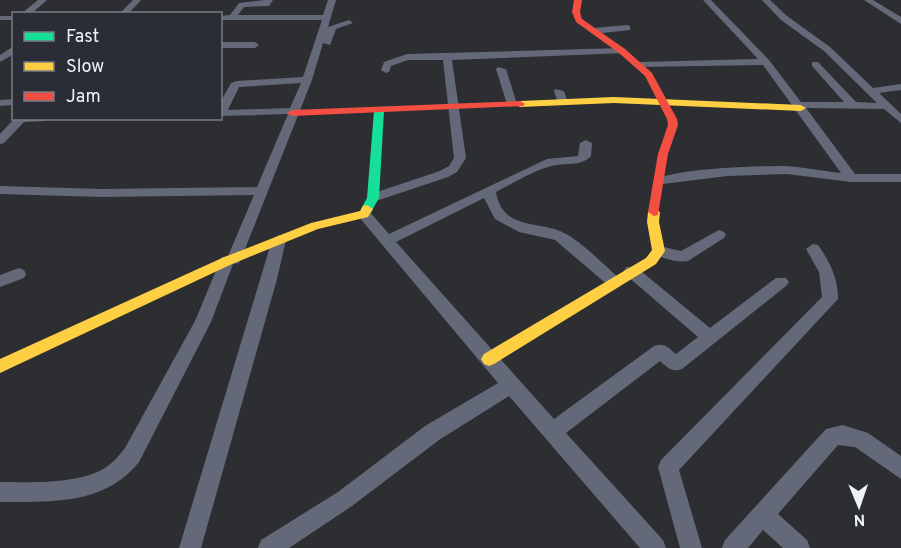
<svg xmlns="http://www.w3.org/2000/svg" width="901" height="548" font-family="Overpass,sans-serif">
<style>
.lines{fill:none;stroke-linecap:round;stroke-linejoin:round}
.street{fill:#646979;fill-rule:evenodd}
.fast{fill:#16e098;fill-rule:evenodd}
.slow{fill:#ffcf43;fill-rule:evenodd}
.jam{fill:#f24e42;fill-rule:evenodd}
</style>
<rect width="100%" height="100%" fill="#2d2e32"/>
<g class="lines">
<path class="street" d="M38 0H47L31 14H21Z
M133 0H141L128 14H119Z
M265 0H273L269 6 244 7 238 15H323L328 0H336L328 27 349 20 353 23 336 29 330 45 323 43 312 80 241 259 239 263 233 264 211 322 139 462C105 505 51 502 0 502V482C31 482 84 485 109 465 115 461 120 454 125 448L195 321 220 261 222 257 228 256 254 195 102 197 0 194V186L102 189 257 187 288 114 220 116V103L231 83 237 81 303 77 322 20H220V16L230 15 239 3ZM301 83 290 108 228 110 239 87Z
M703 0H711L769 60 801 102H844L812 66V62H818L856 102 877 103 824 51 781 20 762 0H770L787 16 830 47 873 88 901 84V90L879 93 901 114V123L884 109 806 108 855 174H901V182H851L787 174 727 176 655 185 653 182C666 168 762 166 785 166 804 167 823 171 841 173L763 65 637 67 635 65 640 62 758 59Z
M864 0H873L901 17V24Z
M0 16H14V20H0Z
M627 25 630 26V30L593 34 589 31 593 28Z
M220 42H255L259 45 255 48H220Z
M14 46V54L0 62V55Z
M622 48 627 51 625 53 452 60 466 158 457 172 448 177 373 202 367 198 368 195 440 171 449 166 454 158 443 60H408L391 66 389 72 386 73 381 70 384 62 407 54Z
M498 67 506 69 517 104 516 106 507 104 496 69Z
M555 89 564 91 568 103 567 105 558 103 554 91Z
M14 99V105L0 106V100Z
M15 118H50L45 121 24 122 4 143 0 144V134Z
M586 140 592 143 591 156C582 166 568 163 556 165 535 169 514 183 496 192 503 232 540 220 564 233 581 241 604 265 619 278L622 282 619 286H609L555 240 519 232 495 219 484 198 396 242 554 419 654 346C664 342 669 348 676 354L698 337 626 275 624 271 626 267H636L710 328 776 278H786L789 282 786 286 682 369C672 373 667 367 660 361L566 433 663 540 666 548H640L509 396 439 440 352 506 289 548H258L261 540 338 492 425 426 498 383 359 217 357 214 359 211H369L389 234 547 159 578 156 580 143Z
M719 230 724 232 726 235 724 238 688 261C678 263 658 258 652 251L659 246 681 251Z
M279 235 286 240 277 279 201 548H179L272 240Z
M813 244 818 245C830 262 838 278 838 299L679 470 702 548H680L658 467 661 460 822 297 819 272 806 249Z
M19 268 24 270 26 274 24 278 0 287V275Z
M843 425 868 433 901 456V479L855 447 838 445 778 514 807 540 810 548H783L763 530 748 548H722L725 540 826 429Z"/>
<path class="fast" d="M379 108 384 111 379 198 371 212 367 213 361 209 367 198 374 111Z"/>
<path class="slow" d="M614 97 801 105 806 108 801 111 614 103 520 107 515 104 520 101Z
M367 205 373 209 368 217 318 229 232 264 0 373V359L222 258 311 223 360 211 363 206Z
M654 208 660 212 659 222 665 251 656 264 494 364 489 366 484 364 481 359 484 354 646 258 652 250 647 222 648 212Z"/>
<path class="jam" d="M574 0H582L580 12 582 19 625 49 652 73 677 119 678 125 668 154 658 215 654 216 648 212 658 154 668 125 667 119 645 76 619 53 576 22 572 12Z
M520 101 525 104 523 106 292 116 287 113 292 110Z"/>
</g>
<rect x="12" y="12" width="210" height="108" fill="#2a2d35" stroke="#797c83" stroke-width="1.5"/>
<rect x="24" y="32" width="30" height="9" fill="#16e098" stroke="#797c83" stroke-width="1.5"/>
<text x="66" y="42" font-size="18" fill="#f0f2f8">Fast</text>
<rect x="24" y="62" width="30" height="9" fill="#ffcf43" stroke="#797c83" stroke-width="1.5"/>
<text x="66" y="72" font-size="18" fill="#f0f2f8">Slow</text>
<rect x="24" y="92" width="30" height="9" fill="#f24e42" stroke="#797c83" stroke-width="1.5"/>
<text x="66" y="102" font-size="18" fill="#f0f2f8">Jam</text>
<g transform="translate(859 506) rotate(178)" stroke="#2a2d35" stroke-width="4.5" paint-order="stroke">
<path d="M0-4.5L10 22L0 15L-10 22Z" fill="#f0f2f8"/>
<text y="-9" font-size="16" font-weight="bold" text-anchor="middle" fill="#f0f2f8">N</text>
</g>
</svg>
